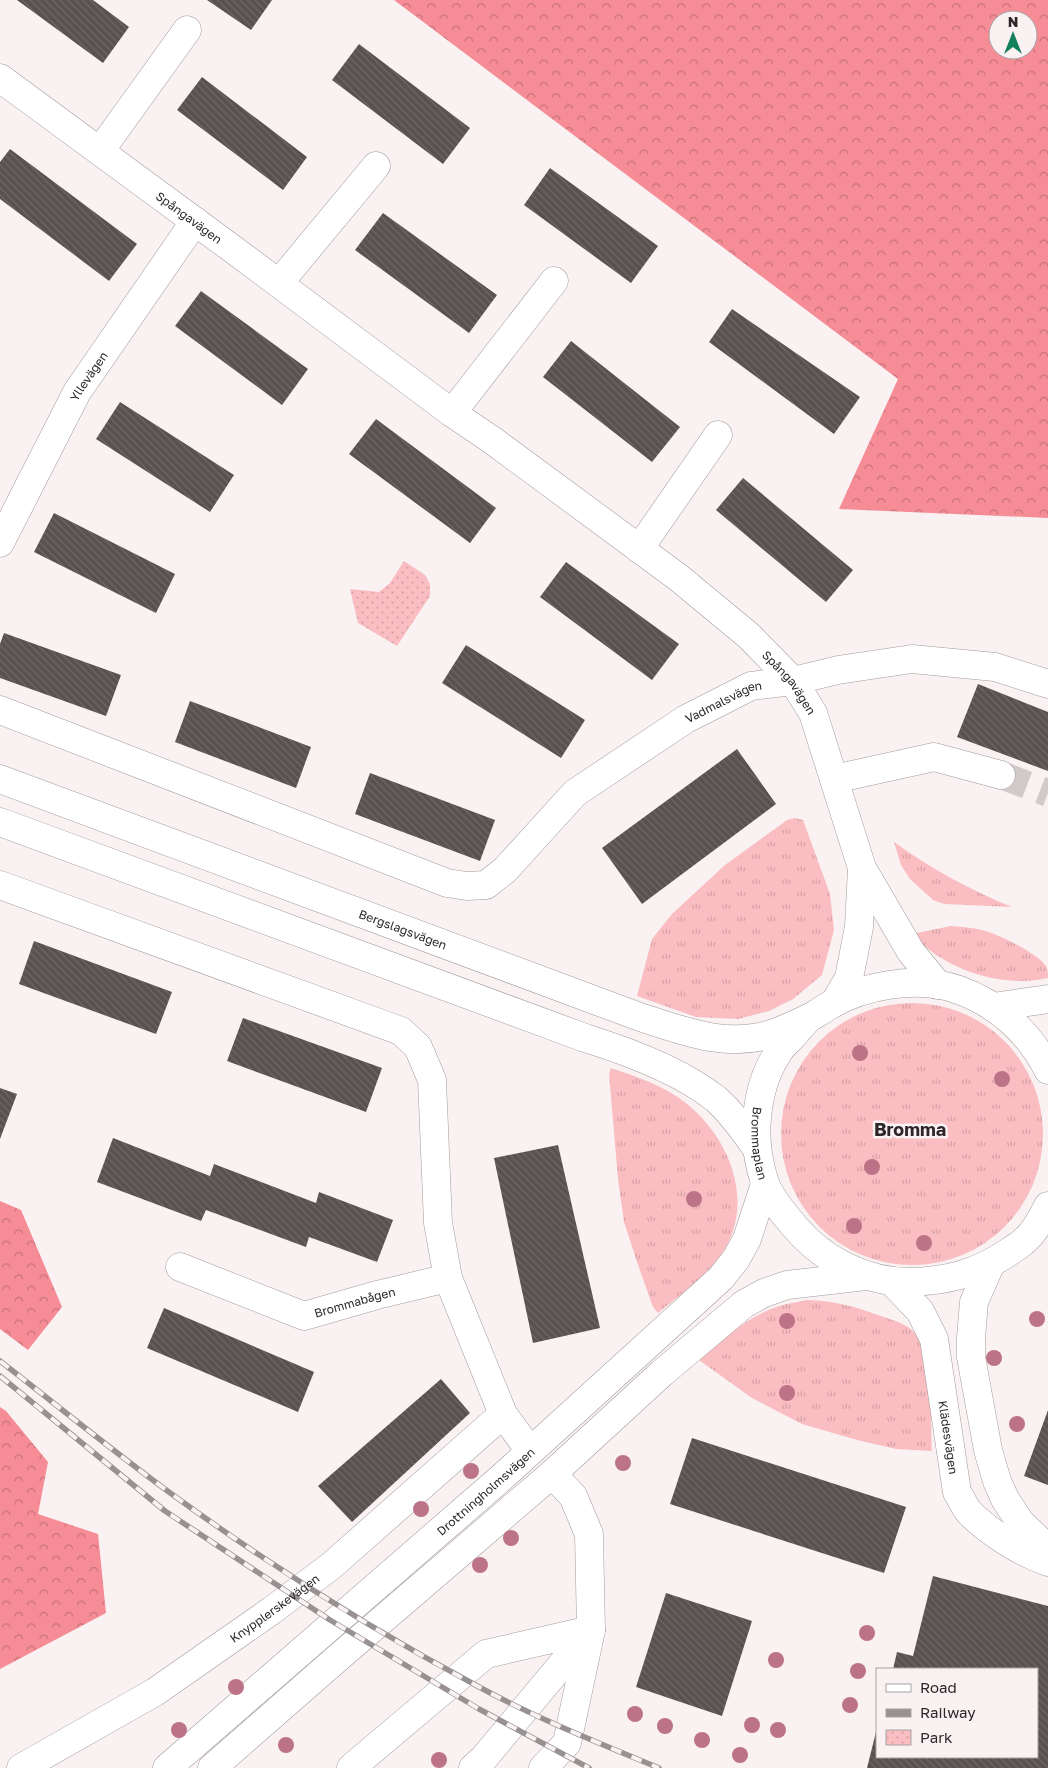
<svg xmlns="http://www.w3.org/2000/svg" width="1048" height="1768" font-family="'Golos Text',sans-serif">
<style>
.grass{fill:url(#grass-tufts)}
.forest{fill:url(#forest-crowns);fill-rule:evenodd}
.park{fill:url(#park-dots)}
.building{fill:url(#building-back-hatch)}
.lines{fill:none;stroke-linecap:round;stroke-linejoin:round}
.minor-tunnel{stroke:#d1c9ca;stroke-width:28;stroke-dasharray:28 14;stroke-linecap:butt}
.minor-casing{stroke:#a29b9b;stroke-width:29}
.major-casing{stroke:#a29b9b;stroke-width:29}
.minor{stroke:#fff;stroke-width:28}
.major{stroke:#fff;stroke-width:28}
.rail-casing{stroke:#979191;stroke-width:5.5}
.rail{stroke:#faf2f2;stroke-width:4;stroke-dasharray:11;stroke-linecap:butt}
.tree{fill:#bd7387}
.labels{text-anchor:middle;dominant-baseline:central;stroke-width:5;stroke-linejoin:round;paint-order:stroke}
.street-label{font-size:12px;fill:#2b2728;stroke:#faf2f2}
.district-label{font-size:18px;font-weight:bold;fill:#2b2728;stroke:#faf2f2}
</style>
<defs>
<pattern id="grass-tufts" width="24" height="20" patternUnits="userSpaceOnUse" patternTransform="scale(1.25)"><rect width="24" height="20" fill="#fabdc1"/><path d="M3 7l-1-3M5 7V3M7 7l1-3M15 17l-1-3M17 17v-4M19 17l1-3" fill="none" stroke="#d6a2a6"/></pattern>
<pattern id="forest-crowns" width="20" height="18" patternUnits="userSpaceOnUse" patternTransform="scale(1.25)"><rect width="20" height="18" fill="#f58c96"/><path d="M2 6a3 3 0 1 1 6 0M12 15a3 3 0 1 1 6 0" fill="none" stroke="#c7727a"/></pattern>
<pattern id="park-dots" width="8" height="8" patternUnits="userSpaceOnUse" patternTransform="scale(1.25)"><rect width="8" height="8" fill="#fabdc1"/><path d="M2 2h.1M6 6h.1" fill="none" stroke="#d6a2a6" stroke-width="1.8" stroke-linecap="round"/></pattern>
<pattern id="building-back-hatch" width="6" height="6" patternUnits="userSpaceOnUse" patternTransform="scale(1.25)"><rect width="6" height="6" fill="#585152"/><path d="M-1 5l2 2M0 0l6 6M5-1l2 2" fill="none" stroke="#6d6768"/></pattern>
</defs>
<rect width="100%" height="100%" fill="#faf2f2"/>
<path class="grass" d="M795 818 803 820 830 894 834 930 822 975 793 999 769 1011 738 1019 696 1017 637 996 652 939 672 914 725 865 787 820Z
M894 842C930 868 970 890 1012 907L944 904 933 900 910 879 901 865Z
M951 926C964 927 977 928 989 932 1005 938 1037 953 1046 966 1048 970 1048 973 1048 978 1002 989 943 969 912 934Z
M781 1134a131 131 0 1 1 262 0a131 131 0 1 1-262 0Z
M611 1068C631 1075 653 1082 671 1093 721 1122 755 1189 728 1243 714 1272 682 1293 658 1313L653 1307 638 1265 624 1222 618 1179 609 1074Z
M807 1300C834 1301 853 1306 878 1315 891 1320 907 1323 916 1334 932 1353 931 1424 932 1451L896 1449 857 1440 802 1424 752 1398 699 1360C723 1340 748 1315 780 1306 789 1303 798 1302 807 1300Z"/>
<path class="forest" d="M394 0H1048V518L839 509 898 379ZM998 20H1028V50H998Z
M0 1201 21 1210 62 1307 28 1350 0 1329Z
M0 1407 6 1411 48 1462 38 1514 98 1534 106 1613 0 1669Z"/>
<path class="park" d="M404 561 425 575 430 584V596L397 646 358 623 350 589 379 592 390 583Z"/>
<path class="building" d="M17 0H93L129 27 103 63Z
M207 0H272L251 30Z
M359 44 470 128 443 164 332 80Z
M202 77 307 157 283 190 177 110Z
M10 149 137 244 109 281 0 199V162Z
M550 168 658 246 631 283 524 205Z
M383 213 497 295 469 333 355 250Z
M201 291 308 369 282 405 175 326Z
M732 309 860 397 834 434 709 342Z
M571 341 680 427 652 462 543 377Z
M120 402 234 475 210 512 96 439Z
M376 419 496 508 470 543 349 454Z
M743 478 853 570 826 602 716 510Z
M54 513 175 574 156 613 34 552Z
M566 562 679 644 652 680 540 597Z
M4 633 121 675 106 716 0 678V644Z
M466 645 585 720 561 758 442 683Z
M978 684 1048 712V771L957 737Z
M190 701 311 747 296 788 175 742Z
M737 749 776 804 642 904 602 848Z
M370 773 495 820 480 861 355 814Z
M34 941 172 992 156 1034 19 984Z
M243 1018 382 1068 366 1112 227 1061Z
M0 1088 17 1094 0 1139Z
M113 1138 210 1176 214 1164 316 1203 319 1192 393 1220 377 1262 309 1237 306 1247 206 1210 201 1221 97 1182Z
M558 1145 600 1328 533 1343 494 1158Z
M164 1308 314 1372 298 1412 147 1348Z
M441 1379 470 1413 352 1522 318 1486Z
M1048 1410V1485L1024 1476Z
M692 1438 906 1507 884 1573 670 1504Z
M933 1576 1048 1606V1768H867L876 1732 877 1757H1037V1669H893L897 1652 913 1656Z
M666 1593 752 1621 722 1716 636 1687Z"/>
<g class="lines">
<path class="minor-tunnel" d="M1001 775 1048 793"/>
<g class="minor-casing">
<g id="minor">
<path id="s1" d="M0 78 238 253 452 413 492 440 679 578 749 636 793 681 813 713 862 868 911 952 938 985"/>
<path d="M100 151 187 30"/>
<path d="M279 283 376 166"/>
<path d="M452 413 554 281"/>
<path id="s2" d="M0 543 77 392 195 221"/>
<path d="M639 549 718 435"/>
<path id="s3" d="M0 710 447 883 467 886 486 885 505 870 575 793 686 719 751 686 793 681 838 670 912 659 995 667 1048 684"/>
<path d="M834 779 934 757 1001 775"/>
<path d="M0 885 401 1031 418 1047 432 1080 438 1223 448 1278 503 1414 530 1451"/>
<path d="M835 1002 849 978 859 927 862 868"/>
<path d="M993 1007 1048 999"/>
<path d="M991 1263 974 1302 971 1338V1357L988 1450 997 1481 1005 1499 1020 1522 1048 1549"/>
<path id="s4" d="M180 1267 304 1316 377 1295 448 1278"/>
<path id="s5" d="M892 1282 920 1311 934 1339 957 1492C961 1498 964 1506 969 1512 988 1532 1022 1553 1048 1562"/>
<path id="s6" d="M21 1768 155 1692 271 1611 331 1566 503 1414"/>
<path d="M351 1768 486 1654 591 1630"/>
<path d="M473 1768 484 1758 589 1632"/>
<path d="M543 1768 567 1743 591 1630 589 1534 573 1496 552 1474"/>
</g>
</g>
<g class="major-casing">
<g id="major">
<path id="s7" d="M0 779 640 1017C684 1031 727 1049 774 1033 786 1029 798 1023 809 1018"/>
<path d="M0 822 585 1038C627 1051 682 1072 716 1099 732 1113 745 1132 757 1149"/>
<path id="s8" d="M1048 1070C1030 1033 998 1004 959 990 917 975 862 985 825 1008 820 1012 813 1015 808 1019 802 1025 797 1031 792 1037 787 1042 781 1047 778 1053 765 1072 759 1095 757 1118 755 1139 758 1162 765 1183 770 1198 784 1214 795 1227 823 1260 865 1282 909 1282 947 1281 976 1274 1009 1252 1014 1248 1021 1245 1025 1240 1035 1232 1042 1217 1048 1206"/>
<path id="s9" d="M167 1768 501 1478 721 1278 736 1259 747 1239 765 1184"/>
<path d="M212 1768 340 1656 552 1474 662 1373 744 1304 764 1293 787 1285 866 1276"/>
</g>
</g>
<use href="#minor" class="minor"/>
<use href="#major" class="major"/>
<g class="rail-casing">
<path id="rail" d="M0 1361C58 1406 114 1452 173 1495 271 1566 374 1631 481 1688 538 1719 599 1743 659 1768
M0 1376 165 1511 330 1620 479 1709 589 1768"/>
</g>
<use href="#rail" class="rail"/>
</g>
<g class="tree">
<circle cx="860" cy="1053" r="8"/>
<circle cx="1002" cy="1079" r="8"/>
<circle cx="872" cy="1167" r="8"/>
<circle cx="694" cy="1199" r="8"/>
<circle cx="854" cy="1226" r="8"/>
<circle cx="924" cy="1243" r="8"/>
<circle cx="1037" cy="1319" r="8"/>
<circle cx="787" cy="1321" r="8"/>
<circle cx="994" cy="1358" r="8"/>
<circle cx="787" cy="1393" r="8"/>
<circle cx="1017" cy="1424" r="8"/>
<circle cx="623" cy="1463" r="8"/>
<circle cx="471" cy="1471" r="8"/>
<circle cx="421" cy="1509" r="8"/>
<circle cx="511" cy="1538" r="8"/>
<circle cx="480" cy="1565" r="8"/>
<circle cx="867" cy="1633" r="8"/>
<circle cx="776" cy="1660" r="8"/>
<circle cx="858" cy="1671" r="8"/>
<circle cx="236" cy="1687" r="8"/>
<circle cx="850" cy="1705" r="8"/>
<circle cx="635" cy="1714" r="8"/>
<circle cx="752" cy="1725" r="8"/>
<circle cx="665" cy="1726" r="8"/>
<circle cx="179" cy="1730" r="8"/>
<circle cx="778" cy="1730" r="8"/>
<circle cx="702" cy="1740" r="8"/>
<circle cx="286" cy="1745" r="8"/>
<circle cx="740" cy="1755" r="8"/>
<circle cx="439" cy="1760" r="8"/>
</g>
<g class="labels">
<g class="street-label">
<text stroke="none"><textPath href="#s1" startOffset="235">Spångavägen</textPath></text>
<text stroke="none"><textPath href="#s2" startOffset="189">Yllevägen</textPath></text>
<text stroke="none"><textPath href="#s1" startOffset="996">Spångavägen</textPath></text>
<text stroke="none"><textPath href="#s3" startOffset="822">Vadmalsvägen</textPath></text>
<text stroke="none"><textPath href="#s7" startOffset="430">Bergslagsvägen</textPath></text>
<text stroke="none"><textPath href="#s8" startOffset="422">Brommaplan</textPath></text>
<text stroke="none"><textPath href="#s4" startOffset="186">Brommabågen</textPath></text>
<text stroke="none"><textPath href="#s5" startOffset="171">Klädesvägen</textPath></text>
<text stroke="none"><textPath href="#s9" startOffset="422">Drottningholmsvägen</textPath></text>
<text stroke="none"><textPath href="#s6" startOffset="300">Knypplerskevägen</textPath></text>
</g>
<g class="district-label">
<text x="910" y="1129">Bromma</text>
</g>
</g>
<rect x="876" y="1668" width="162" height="90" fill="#faf2f2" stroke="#a7a1a1"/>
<rect x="886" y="1684" width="25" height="8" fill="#ffffff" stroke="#a7a1a1"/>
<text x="920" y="1693" font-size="15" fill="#2b2728">Road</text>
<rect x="886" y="1709" width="25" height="8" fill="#979191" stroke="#a7a1a1"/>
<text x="920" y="1718" font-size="15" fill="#2b2728">Railway</text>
<rect x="886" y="1730" width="25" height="15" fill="url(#park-dots)" stroke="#a7a1a1"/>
<text x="920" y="1743" font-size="15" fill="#2b2728">Park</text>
<g transform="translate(1013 35)"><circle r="24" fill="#faf2f2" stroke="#a7a1a1"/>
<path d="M0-4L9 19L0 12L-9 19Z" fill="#14815d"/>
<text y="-8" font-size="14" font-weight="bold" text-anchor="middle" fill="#2b2728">N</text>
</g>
</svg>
